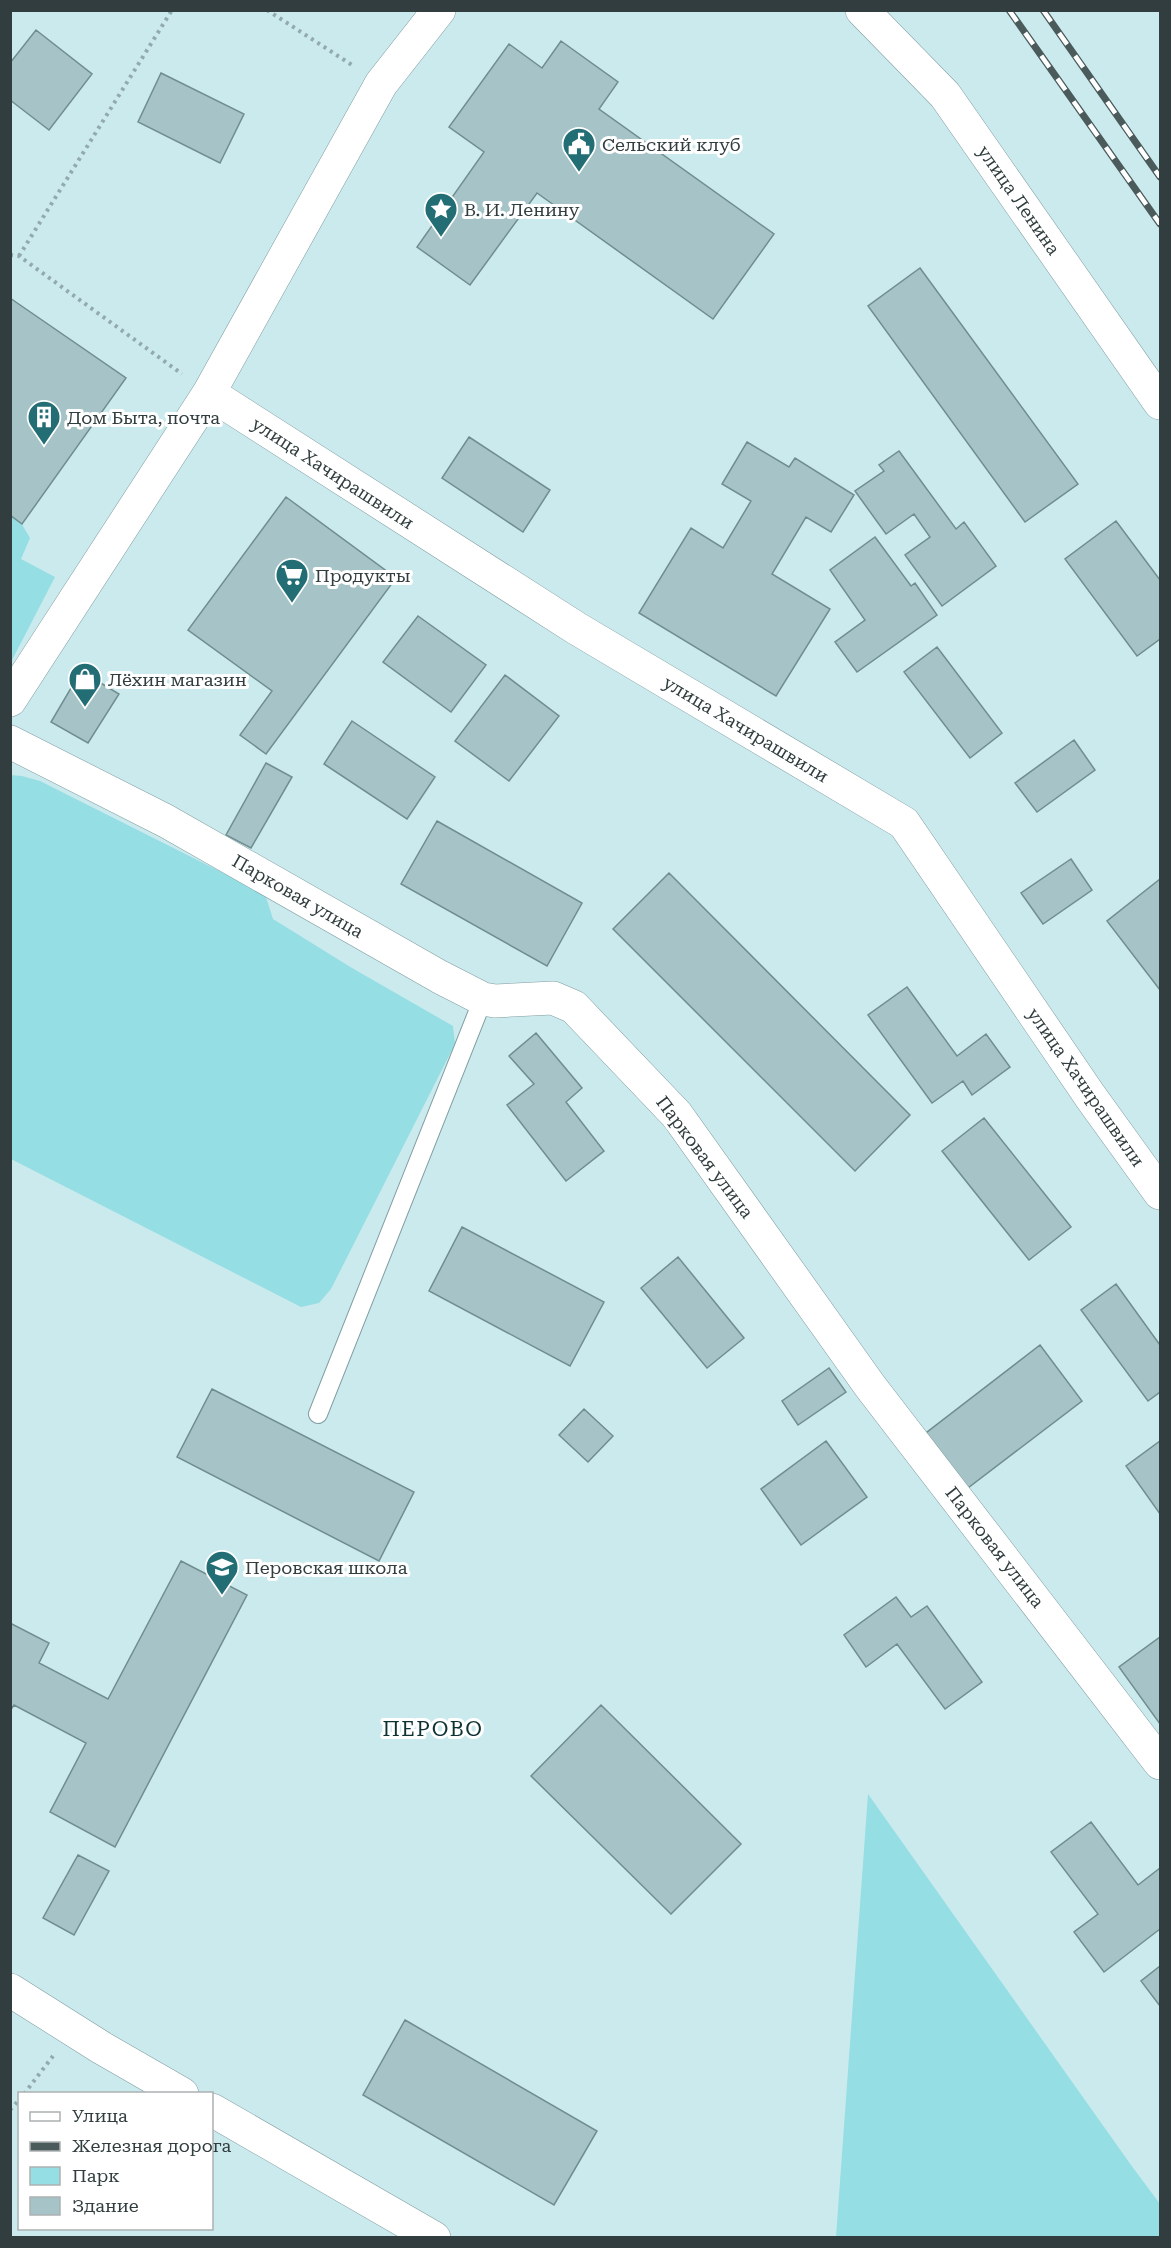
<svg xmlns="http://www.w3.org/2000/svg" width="1171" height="2248" font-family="'Roboto Serif',serif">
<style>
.green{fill:#95dee4}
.building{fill:#a6c4c7;stroke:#708d8f;stroke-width:1.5}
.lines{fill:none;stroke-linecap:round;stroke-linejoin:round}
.lane-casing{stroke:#819ea1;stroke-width:20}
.street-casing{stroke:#819ea1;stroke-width:34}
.secondary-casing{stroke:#819ea1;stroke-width:34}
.path{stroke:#92aaad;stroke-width:4;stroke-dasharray:3 4.5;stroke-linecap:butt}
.lane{stroke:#fff;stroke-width:18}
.street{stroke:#fff;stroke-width:33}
.secondary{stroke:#fff;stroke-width:33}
.rail-casing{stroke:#4b5a5b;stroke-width:7}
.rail{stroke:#fff;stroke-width:4.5;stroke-dasharray:14;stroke-linecap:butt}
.labels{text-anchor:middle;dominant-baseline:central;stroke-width:6;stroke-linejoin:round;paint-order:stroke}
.poi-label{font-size:18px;fill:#313d3e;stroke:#fff;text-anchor:start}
.street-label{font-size:18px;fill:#313d3e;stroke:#fff}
.quarter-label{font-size:21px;letter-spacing:1.5px;fill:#0f3235;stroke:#fff}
</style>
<rect width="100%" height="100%" fill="#cbeaed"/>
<path class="green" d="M11 506 30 538 21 559 55 577 11 662Z
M10 775 22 776 40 781 265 894 273 919 352 968 453 1026 455 1044 331 1289 319 1303 301 1307 11 1159Z
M868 1794 1131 2165 1160 2204V2237H836Z"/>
<path class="building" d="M36 30 92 74 49 130 10 100V63Z
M561 41 618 82 599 109 774 234 713 319 537 193 470 285 417 247 484 152 449 127 509 44 542 68Z
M161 73 244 114 220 163 138 122Z
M920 268 1078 484 1025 522 868 306Z
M10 298 126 378 22 524 10 515Z
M469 437 550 490 523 532 442 478Z
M747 442 789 467 795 458 854 495 831 532 806 517 772 574 830 609 776 696 639 613 691 528 723 548 751 501 722 484Z
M899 451 956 529 964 522 996 566 942 606 905 555 930 537 914 514 886 534 855 491 884 471 879 465Z
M286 497 396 578 266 754 240 735 272 691 188 630Z
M1116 521 1160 580V639L1137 656 1065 559Z
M875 537 911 586 915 583 937 615 857 672 835 642 865 620 830 570Z
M418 616 486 665 451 712 383 662Z
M937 647 1002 733 970 758 904 672Z
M81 671 119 694 88 743 51 722Z
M505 675 559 716 509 781 455 741Z
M352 721 435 777 407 819 324 764Z
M1074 740 1095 770 1037 812 1015 783Z
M266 763 292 777 251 848 226 835Z
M437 821 582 903 547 966 401 884Z
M1071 859 1092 890 1043 924 1021 893Z
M669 873 910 1115 855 1171 613 929Z
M1160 879V990L1107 921Z
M907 987 957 1056 986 1034 1010 1067 972 1095 963 1081 932 1103 868 1015Z
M536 1033 582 1088 566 1102 604 1151 566 1181 507 1105 534 1084 509 1056Z
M984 1118 1071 1227 1029 1260 942 1151Z
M462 1227 604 1302 570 1366 429 1291Z
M678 1257 744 1338 707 1368 641 1288Z
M1116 1284 1160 1345V1392L1148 1401 1081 1310Z
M1040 1345 1082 1401 964 1491 922 1436Z
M829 1368 846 1392 798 1425 782 1401Z
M212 1389 414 1492 379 1561 177 1457Z
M584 1409 613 1436 588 1462 559 1435Z
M826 1441 867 1497 801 1545 761 1489Z
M1160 1441V1514L1126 1466Z
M181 1561 247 1595 115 1847 50 1812 86 1743 14 1705 10 1711V1623L49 1643 39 1663 108 1699Z
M896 1597 911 1617 927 1606 982 1682 945 1709 897 1644 866 1667 844 1635Z
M1160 1637V1724L1119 1667Z
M601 1705 741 1844 671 1914 531 1776Z
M1091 1822 1138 1885 1160 1868V1929L1104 1972 1074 1932 1098 1914 1051 1852Z
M78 1855 109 1871 74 1935 43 1918Z
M1160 1966V2006L1141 1981Z
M405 2020 597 2131 554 2205 363 2095Z"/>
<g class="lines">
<g class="lane-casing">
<path id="lane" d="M318 1414 483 999"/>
</g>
<g class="street-casing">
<path id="street" d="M209 393 576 628 904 823 1090 1096 1160 1193
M10 700 209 393 381 84 439 10
M10 742 166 821 440 977 483 999 495 1001 553 998 574 1007 677 1115 870 1386 1160 1763
M10 1990 102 2048 182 2094
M212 2110 434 2238"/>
</g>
<g class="secondary-casing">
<path id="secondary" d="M862 10 945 95 1160 403"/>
</g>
<path class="path" d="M267 10 352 65
M10 255 19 256 182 374
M19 256 172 10
M24 2094 53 2056
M10 2110 20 2099"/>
<use href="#lane" class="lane"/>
<use href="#street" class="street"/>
<use href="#secondary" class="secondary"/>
<g class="rail-casing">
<path id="rail" d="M1009 10 1160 224
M1043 10 1160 177"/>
</g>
<use href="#rail" class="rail"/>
</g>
<defs>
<g id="civic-pin" transform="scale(1.725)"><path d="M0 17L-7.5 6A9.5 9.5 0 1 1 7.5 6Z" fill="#236e74" stroke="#fff"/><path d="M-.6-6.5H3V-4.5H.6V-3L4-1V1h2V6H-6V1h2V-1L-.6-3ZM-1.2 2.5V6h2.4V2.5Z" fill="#fff"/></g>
<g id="sight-pin" transform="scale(1.725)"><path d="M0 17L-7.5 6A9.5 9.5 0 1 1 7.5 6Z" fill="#236e74" stroke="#fff"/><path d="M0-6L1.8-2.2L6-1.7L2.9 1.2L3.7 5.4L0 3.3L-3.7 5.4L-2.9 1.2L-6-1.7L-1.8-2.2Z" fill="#fff"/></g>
<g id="building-pin" transform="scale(1.725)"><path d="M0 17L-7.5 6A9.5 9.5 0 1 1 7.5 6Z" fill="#236e74" stroke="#fff"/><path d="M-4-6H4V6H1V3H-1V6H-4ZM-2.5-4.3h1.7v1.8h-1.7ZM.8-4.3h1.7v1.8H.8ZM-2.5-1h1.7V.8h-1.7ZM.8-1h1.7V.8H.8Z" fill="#fff"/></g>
<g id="supermarket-pin" transform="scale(1.725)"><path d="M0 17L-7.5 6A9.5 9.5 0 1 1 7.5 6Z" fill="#236e74" stroke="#fff"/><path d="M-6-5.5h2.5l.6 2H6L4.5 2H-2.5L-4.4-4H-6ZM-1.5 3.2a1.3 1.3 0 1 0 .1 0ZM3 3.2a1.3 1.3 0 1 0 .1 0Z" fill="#fff"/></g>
<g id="shop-pin" transform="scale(1.725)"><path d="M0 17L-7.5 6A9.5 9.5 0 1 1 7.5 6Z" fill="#236e74" stroke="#fff"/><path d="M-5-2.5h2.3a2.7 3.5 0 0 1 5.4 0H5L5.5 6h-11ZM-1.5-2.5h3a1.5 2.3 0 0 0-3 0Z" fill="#fff"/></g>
<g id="school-pin" transform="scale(1.725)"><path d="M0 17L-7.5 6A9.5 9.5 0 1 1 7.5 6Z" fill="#236e74" stroke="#fff"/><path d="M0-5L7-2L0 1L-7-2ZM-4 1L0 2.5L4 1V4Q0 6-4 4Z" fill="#fff"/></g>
</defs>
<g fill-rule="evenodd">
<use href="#civic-pin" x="579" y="144"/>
<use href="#sight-pin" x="441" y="209"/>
<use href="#building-pin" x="44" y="417"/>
<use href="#supermarket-pin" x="292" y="575"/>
<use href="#shop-pin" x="85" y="679"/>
<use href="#school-pin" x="222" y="1567"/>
</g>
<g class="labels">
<g class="poi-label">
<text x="602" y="144">Сельский клуб</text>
<text x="464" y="209">В. И. Ленину</text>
<text x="67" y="417">Дом Быта, почта</text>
<text x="315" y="575">Продукты</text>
<text x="108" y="679">Лёхин магазин</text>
<text x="245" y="1567">Перовская школа</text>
</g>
<g class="street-label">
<text transform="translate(1019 200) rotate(55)">улица Ленина</text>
<text transform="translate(333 473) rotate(33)">улица Хачирашвили</text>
<text transform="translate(746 729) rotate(31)">улица Хачирашвили</text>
<text transform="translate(298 896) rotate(30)">Парковая улица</text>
<text transform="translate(1086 1087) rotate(55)">улица Хачирашвили</text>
<text transform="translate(705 1157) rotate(53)">Парковая улица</text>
<text transform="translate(995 1547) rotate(52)">Парковая улица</text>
</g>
<g class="quarter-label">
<text x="433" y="1729">ПЕРОВО</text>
</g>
</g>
<rect width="1171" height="2248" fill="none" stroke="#313d3e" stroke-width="24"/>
<rect x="18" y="2092" width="195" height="138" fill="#ffffff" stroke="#adb1b2" stroke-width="1.5"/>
<rect x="30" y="2112" width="30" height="9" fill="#ffffff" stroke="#adb1b2" stroke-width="1.5"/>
<text x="72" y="2122" font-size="18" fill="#313d3e">Улица</text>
<rect x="30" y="2142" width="30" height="9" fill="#4b5a5b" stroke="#adb1b2" stroke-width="1.5"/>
<text x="72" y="2152" font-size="18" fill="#313d3e">Железная дорога</text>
<rect x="30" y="2167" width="30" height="18" fill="#95dee4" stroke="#adb1b2" stroke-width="1.5"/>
<text x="72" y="2182" font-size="18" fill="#313d3e">Парк</text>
<rect x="30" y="2197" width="30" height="18" fill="#a6c4c7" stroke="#adb1b2" stroke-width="1.5"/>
<text x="72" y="2212" font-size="18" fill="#313d3e">Здание</text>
</svg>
